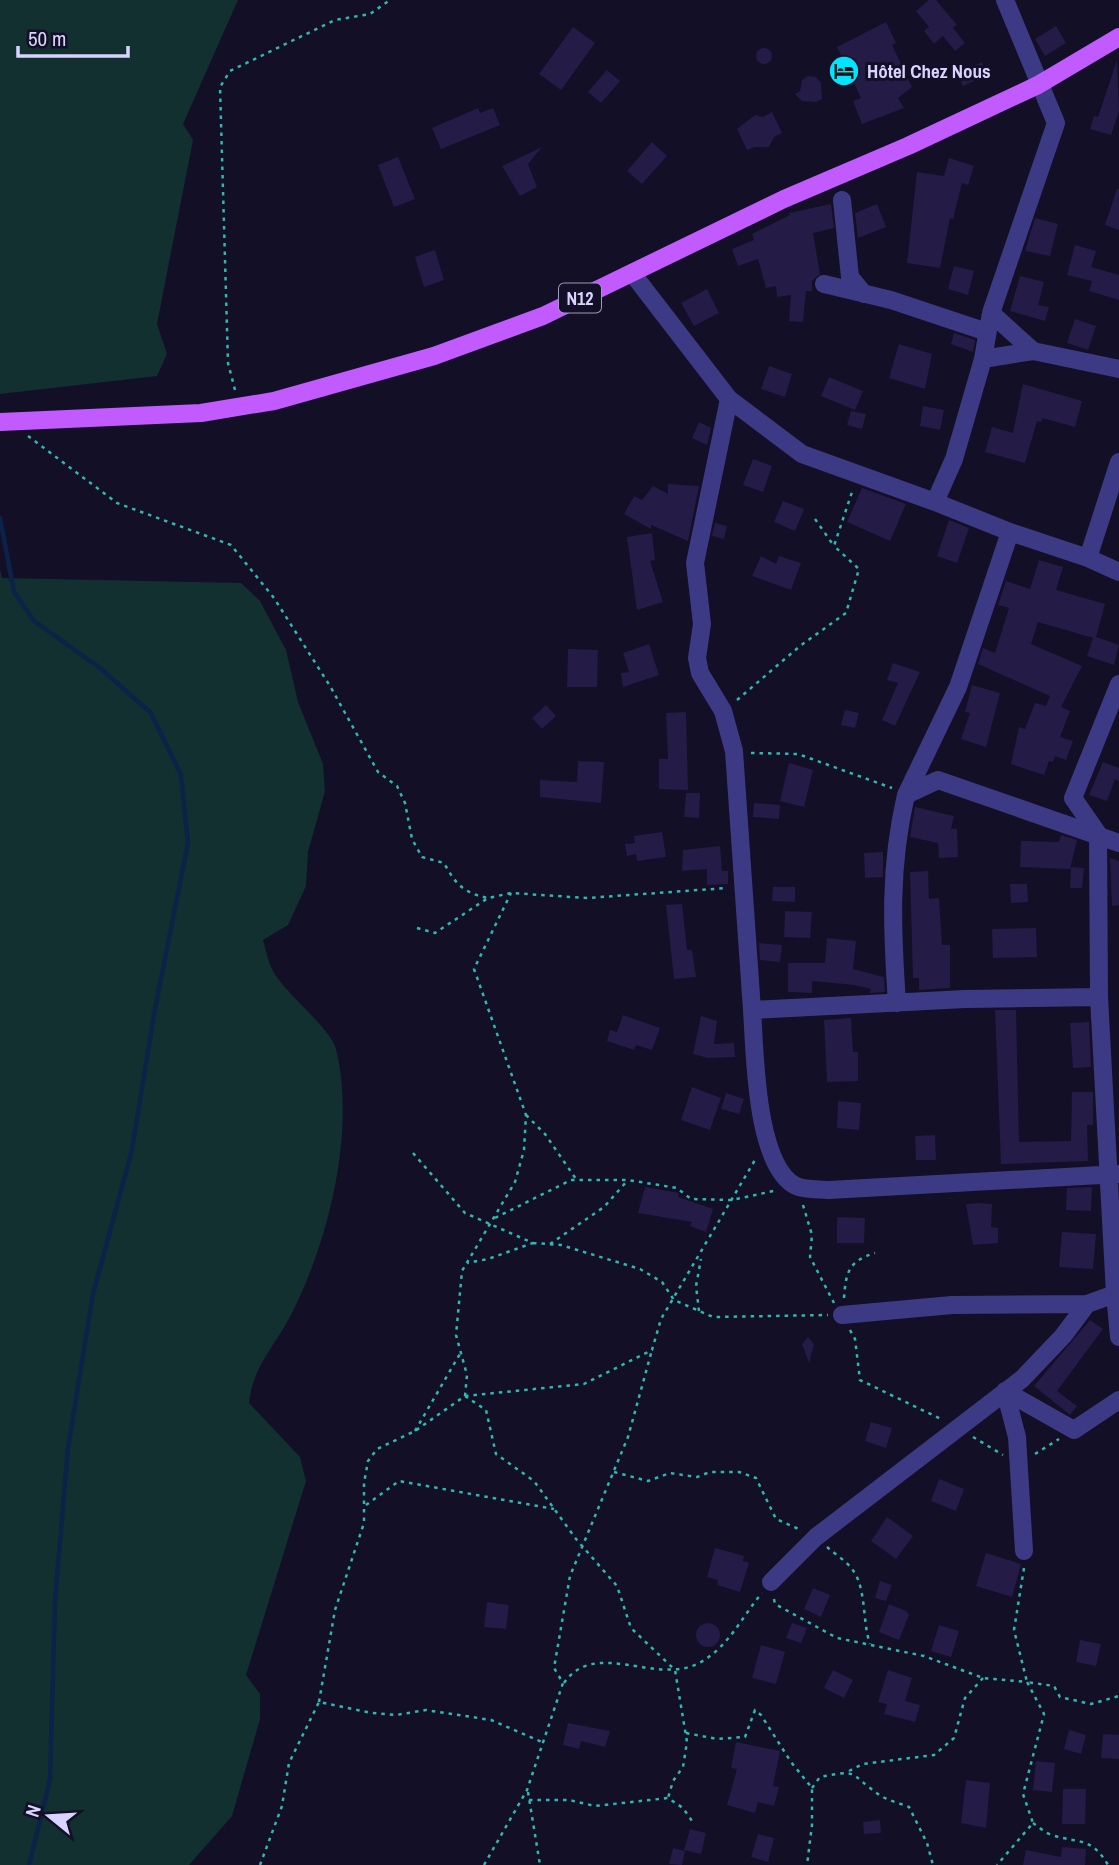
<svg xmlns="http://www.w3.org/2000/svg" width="1119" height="1865" font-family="'Archivo Narrow',sans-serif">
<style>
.green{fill:#12302f}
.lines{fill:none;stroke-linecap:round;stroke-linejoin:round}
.stream{stroke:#0c2248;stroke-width:4.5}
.building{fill:#241b47}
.path{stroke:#2fb8b0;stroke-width:2.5;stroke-dasharray:3.5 5;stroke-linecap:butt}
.minor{stroke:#3d3a85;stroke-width:18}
.major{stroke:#c25bff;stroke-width:18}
.labels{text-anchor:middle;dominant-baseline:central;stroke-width:6;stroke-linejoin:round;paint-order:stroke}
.shield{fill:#130f26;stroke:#9e99be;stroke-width:2}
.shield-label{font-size:18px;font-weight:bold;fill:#d9d4ff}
.poi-label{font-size:19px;font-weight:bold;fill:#d9d4ff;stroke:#130f26;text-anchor:start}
</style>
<rect width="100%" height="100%" fill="#130f26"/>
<path class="green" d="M0 0H238L183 124 193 140 157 324 167 354 157 376 0 394Z
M0 569 2 578 241 583 260 601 286 650 298 702 323 764 325 791 308 852 306 886 288 925 263 940C266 950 268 962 273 971 285 994 330 1027 336 1049 356 1130 329 1240 292 1313 276 1345 253 1365 249 1403L300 1457 306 1481 246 1675 260 1694V1719L232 1816 189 1865H0Z"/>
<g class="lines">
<path class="stream" d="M0 518 14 592 34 621 100 668 151 713 181 775 188 843 154 1014 132 1150 93 1294 68 1448 55 1601 50 1780 29 1865"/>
</g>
<path class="building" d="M929 0H936L957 25 953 28 965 43 955 51 943 36 934 44 924 31 929 27 916 11Z
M886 22 896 43 892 45 912 87 898 98 904 108 862 124 853 101 861 98 837 47Z
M1056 26 1066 43 1045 56 1035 39Z
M573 27 595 43 561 90 539 74Z
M756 56a8 8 0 1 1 16 0a8 8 0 1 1-16 0Z
M1117 60 1119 111 1111 135 1090 129 1094 116 1098 117Z
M982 62 987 75 963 86 957 73Z
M607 70 620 81 601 103 588 92Z
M808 76 816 77 821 83 822 99 816 102 802 101 795 94 800 91 802 80Z
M478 108 480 113 493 108 500 125 441 149 432 128Z
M772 112 782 133 774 137 769 147H755L747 150 737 129 755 115 763 117Z
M652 142 667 156 642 184 627 171Z
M542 147 528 164 537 187 520 196 502 166Z
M398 157 415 199 394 207 378 165Z
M949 158 974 166 968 185 962 183 953 219 950 218 940 268 907 263 917 172 944 176Z
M1117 189H1119V230L1105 225Z
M831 204 834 228 813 233 820 274 812 281V291H806L803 322 789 321 791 295 777 297 776 286 766 288 758 259 738 266 732 249 754 240 752 234 790 215 789 213Z
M877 204 886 227 858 238 855 213Z
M1035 218 1058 224 1050 256 1025 251Z
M1075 245 1096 251 1091 267 1119 275V300L1089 291 1092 281 1067 275Z
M435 250 444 280 424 287 415 257Z
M954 266 974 271 968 295 948 289Z
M1020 276 1044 282 1038 305 1049 307 1045 321 1010 311Z
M707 289 719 313 694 326 681 303Z
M1075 319 1096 326 1088 350 1067 343Z
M954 333 975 340 973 352 951 344Z
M899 344 932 354 925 389 889 378Z
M769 366 792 374 785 397 761 389Z
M829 377 863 391 855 410 821 396Z
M1023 384 1082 401 1075 427 1042 418 1041 422 1037 421 1025 463 985 452 992 427 1013 433Z
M923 406 944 410 940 430 920 426Z
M851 411 866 414 862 429 847 425Z
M699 422 711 428 707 445 692 438Z
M753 459 772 466 763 492 743 485Z
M668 484 699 486 688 541 651 525V529L624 514 634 496 642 500 653 486 668 494Z
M862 488 906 504 890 541 847 522Z
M783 501 804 509 795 531 774 522Z
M949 520 969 528 957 563 937 556Z
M715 523 727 526 724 539 712 536Z
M652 533 655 560 650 561 663 602 637 610 627 537Z
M761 556 776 564 779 556 801 563 791 590 752 576Z
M1039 560 1063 567 1056 590 1105 604 1096 637 1119 645 1114 665 1087 656 1093 638 1038 622 1031 644 1082 666 1061 707 1070 711 1060 737 1073 741 1066 760 1055 756 1053 762 1049 761 1044 775 1011 764 1019 727 1025 729 1035 703 1046 706 1050 696 978 664 983 648 995 653 1009 608 998 605 1006 581 1030 589Z
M649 644 659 675 623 687 621 673 629 672 623 653Z
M568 649 598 650 597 687H567Z
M893 663 920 672 895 726 882 720 898 683 887 680Z
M972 685 1000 693 986 747 961 739 970 713 965 712Z
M546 705 556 716 542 729 532 718Z
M845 710 859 713 855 728 841 725Z
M686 712 688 790 659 789V759H668L666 713Z
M578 761 604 762 601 803 540 797V780L577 782Z
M1103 762 1119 768V781L1115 779 1107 801 1089 795Z
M789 763 813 770 804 807 780 801Z
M686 793H700L699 818 684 817Z
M754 803 780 805 779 819 753 817Z
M915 807 954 816 951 829H957L958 857 939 858 938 843 910 837Z
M662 832 666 857 637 861 636 854 627 856 625 844 635 843 634 836Z
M1061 835 1077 840 1070 869 1020 867 1021 841 1059 842Z
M720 846 722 871H728V884L707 885V869L682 871 683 850Z
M883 852V877L865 878 864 853Z
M1110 858 1119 861V905L1112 906Z
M1071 867 1084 868 1082 888H1070Z
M928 871 929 899 939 898 942 945H950V988L919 990V978H913L910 872Z
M1010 884H1027L1028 902 1011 903Z
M773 887H795V902L772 901Z
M682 904 687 950H692L696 977 674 979 666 905Z
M785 911 812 912 810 938 784 937Z
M1036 928 1037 957 993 958 992 929Z
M827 938 856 941 853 969 884 977 885 992 870 993 871 989 854 985 812 981V993L788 992V963H825Z
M759 943 782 945 780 962 760 960Z
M995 1010H1016L1019 1142 1071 1141 1072 1092H1093V1125H1087L1088 1161 1001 1164Z
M623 1015 660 1028 652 1050 636 1045 634 1050 607 1041 610 1030 617 1032Z
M701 1016 717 1021 714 1044 734 1043 735 1057 708 1058 693 1054Z
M851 1018 853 1052H858V1081L827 1082 824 1020Z
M1089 1022 1091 1067 1073 1068 1070 1023Z
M692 1087 721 1098 710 1130 681 1120Z
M726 1093 744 1099 739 1114 721 1109Z
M838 1101 861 1103 859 1130 837 1128Z
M935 1135 936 1160H916L915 1136Z
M645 1187 679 1193 678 1197 713 1209 706 1232 690 1226 692 1222 638 1213Z
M1092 1187 1091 1211 1066 1210 1067 1188Z
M978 1203 992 1204 991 1227 998 1228V1243L973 1245 966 1204Z
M837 1217 865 1218 864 1243H837Z
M1062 1232 1096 1234 1093 1269 1059 1267Z
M1090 1320 1103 1329 1057 1391 1077 1406 1070 1415 1034 1386Z
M808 1337 814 1344 809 1363 802 1344Z
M871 1422 892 1428 886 1448 865 1441Z
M939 1479 964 1489 956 1511 931 1501Z
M887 1517 913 1536 896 1559 871 1541Z
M715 1548 744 1556 743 1561 749 1563 740 1592 717 1585 718 1580 707 1577Z
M986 1553 1021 1564 1012 1597 976 1586Z
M880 1581 892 1585 886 1601 875 1598Z
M813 1588 830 1595 821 1617 804 1609Z
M487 1602 509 1605 506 1629 484 1627Z
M889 1604 906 1611 909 1615 899 1640 879 1632Z
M792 1623 807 1628 801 1643 786 1638Z
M696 1635a12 12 0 1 1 24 0a12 12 0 1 1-24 0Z
M939 1625 959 1631 951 1657 931 1651Z
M1080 1640 1101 1644 1096 1666 1076 1662Z
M761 1645 785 1652 776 1684 752 1678Z
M833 1670 853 1680 844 1698 824 1688Z
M888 1670 912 1678 905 1701 920 1705 915 1722 884 1714 887 1704 878 1702Z
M568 1723 610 1731 605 1747 581 1741 579 1749 563 1745Z
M1069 1730 1086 1735 1081 1754 1064 1749Z
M1103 1734 1119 1735V1759L1101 1758Z
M736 1742 780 1751 773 1786 779 1787 774 1806 758 1802 755 1813 727 1805 737 1769 731 1768Z
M1036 1761 1055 1763 1052 1792 1033 1790Z
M966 1780 990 1783 986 1828 961 1823Z
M1063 1789H1086L1085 1824H1062Z
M880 1820 881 1833 864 1834 863 1822Z
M690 1829 706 1833 701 1854 684 1850Z
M758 1834 774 1838 768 1862 751 1857Z
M1062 1847 1086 1849 1085 1865H1023L1026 1850 1061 1857Z
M673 1848 685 1851 682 1865 669 1864Z"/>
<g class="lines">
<path class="path" d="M235 390 228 363 220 87 230 71 335 20 370 14 390 0
M28 436 117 503 231 545 274 598 330 686 378 772 397 786 405 803 412 839 422 857 444 863C456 885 464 893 488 898
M815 519 834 546
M737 700 800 646 846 613 859 569 834 546 853 489
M751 753 798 754 892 788
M417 928 435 933 488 898 511 893 587 898 727 888
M526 1115 545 1134 576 1179
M413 1153 465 1213 533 1243 488 1259 467 1263
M803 1205 812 1235 810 1257 834 1303
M495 1218 571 1180H628L677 1188 691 1199 732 1200 778 1190
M533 1243 561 1245 640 1269 662 1282 674 1300 713 1317 828 1315
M550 1244 604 1207 628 1180
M844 1298C846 1271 849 1261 875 1253
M699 1311 696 1286 701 1259
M850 1330 855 1339 860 1380 943 1420
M465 1396 467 1375 456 1335 462 1271 515 1182 524 1150 526 1115 474 969 511 893
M465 1396 486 1410 496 1454 534 1481 576 1539 617 1586 631 1628 675 1670 687 1742 683 1767 673 1781 668 1798
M415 1431 461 1352
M973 1437 1003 1455
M1035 1454 1059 1439
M614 1472 648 1481 670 1473 697 1477 710 1472H739L756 1478 776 1519 801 1530
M366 1505 399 1481 554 1509
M827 1547C835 1554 846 1561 852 1569 867 1588 862 1622 870 1644
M1024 1568 1014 1630 1027 1682 1054 1686 1060 1697 1091 1704 1119 1696
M774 1599 775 1604 837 1638 924 1656 983 1678 1027 1682 1044 1714 1023 1794 1033 1823 997 1865
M564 1683C595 1638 655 1686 699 1663 728 1648 741 1618 762 1593
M319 1702 335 1610 364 1523V1483L368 1461 377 1449 415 1431 465 1396 584 1384 652 1350 661 1319 755 1160
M686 1733 717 1739 745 1737 755 1710 761 1715 791 1762 812 1788V1825L807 1865
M849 1771 863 1764 934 1755 954 1738 965 1698 983 1678
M812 1788 820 1777C860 1769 848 1773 878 1794 886 1800 899 1803 909 1807L927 1843 933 1865
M528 1792 540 1865
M529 1800H569L595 1806 668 1798 683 1808 692 1821
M1033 1823C1039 1827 1045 1833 1052 1835 1079 1844 1091 1836 1108 1865
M260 1865 282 1806 289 1763 319 1702 372 1713 396 1715 426 1710 491 1720 542 1742
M484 1865 527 1790 563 1683 554 1668 570 1576 628 1437 652 1350"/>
<path class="minor" d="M842 200 850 277 864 294
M632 273 729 399 802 454 935 502 1010 532 1088 558 1119 572
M824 284 891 300 987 332
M991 313 1033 351
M983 359 1033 351 1119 369
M729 399 695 563 702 624 697 658 700 673 723 711 734 751 752 1010 965 999 1099 997
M935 502 954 459 983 359 991 313 1056 123 1005 0
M1010 532 958 687 906 795 938 780 1119 843
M1088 558 1119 462
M897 1003C892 930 889 867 906 795
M752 1010C755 1051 755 1165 796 1186 804 1190 820 1189 829 1190L1119 1174
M1119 1292 1115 1294 1119 1337
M842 1315 952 1305 1087 1304
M1005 1391 1017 1437 1024 1551
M1005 1391 1074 1430 1119 1400
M771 1582 816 1537 1022 1379 1063 1336 1087 1304 1115 1294 1099 997 1098 834 1073 798 1119 684"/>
<path class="major" d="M0 422 201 413 274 401 434 356 543 316 784 199 908 146 1038 85 1119 37"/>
</g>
<defs>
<g id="hotel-disc" transform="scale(1.575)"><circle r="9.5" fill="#00e5ff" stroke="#130f26"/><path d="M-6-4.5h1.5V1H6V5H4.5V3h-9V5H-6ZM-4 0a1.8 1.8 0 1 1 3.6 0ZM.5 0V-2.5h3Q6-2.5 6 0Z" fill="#111"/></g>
</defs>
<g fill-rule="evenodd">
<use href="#hotel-disc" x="844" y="71"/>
</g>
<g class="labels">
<rect class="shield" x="559" y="283.5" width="42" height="29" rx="5"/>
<g class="shield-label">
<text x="580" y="298">N12</text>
</g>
<g class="poi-label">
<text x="867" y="71">Hôtel Chez Nous</text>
</g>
</g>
<g transform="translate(49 1816) rotate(288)" stroke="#130f26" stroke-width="5" paint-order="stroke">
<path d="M0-5L12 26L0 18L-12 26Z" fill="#d9d4ff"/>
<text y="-10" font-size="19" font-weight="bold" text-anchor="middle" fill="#d9d4ff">N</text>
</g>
<path d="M18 46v10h110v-10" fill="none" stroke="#d9d4ff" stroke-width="3.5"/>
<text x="28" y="46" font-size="21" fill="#d9d4ff" stroke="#130f26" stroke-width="5" paint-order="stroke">50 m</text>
</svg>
